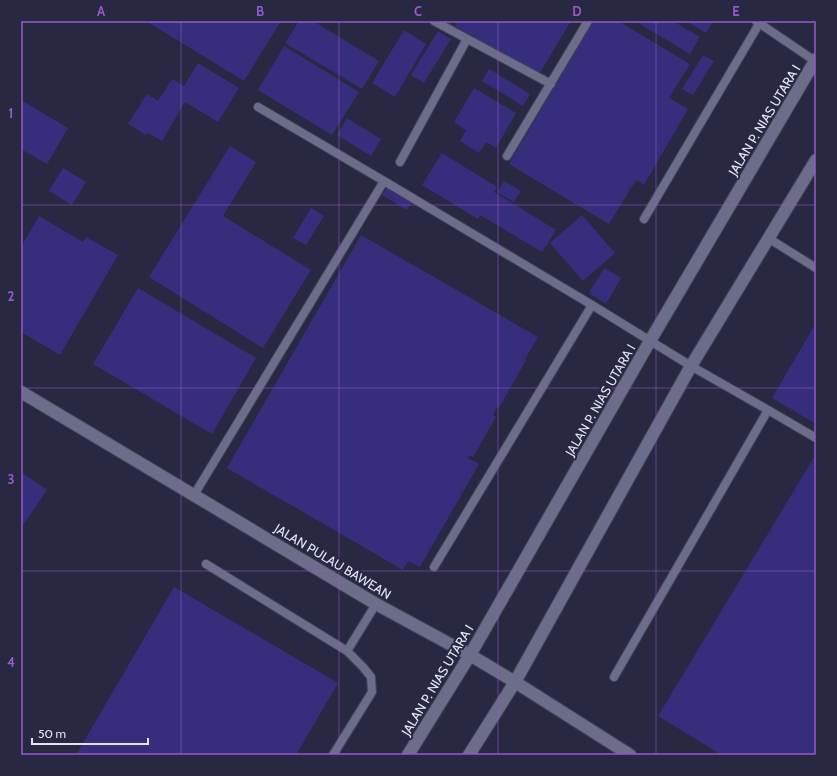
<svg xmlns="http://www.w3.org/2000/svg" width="837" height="776" font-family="Cabin,sans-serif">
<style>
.building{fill:#362e7c}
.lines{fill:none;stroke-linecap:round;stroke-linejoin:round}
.service-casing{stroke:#434459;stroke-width:10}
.minor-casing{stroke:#434459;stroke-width:14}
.service{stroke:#6b6d8a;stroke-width:8}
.minor{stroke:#6b6d8a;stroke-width:12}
.grid{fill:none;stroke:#955acc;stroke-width:1;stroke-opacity:0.55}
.labels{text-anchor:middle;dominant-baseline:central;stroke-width:4;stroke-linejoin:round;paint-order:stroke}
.street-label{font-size:13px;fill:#e2e4f5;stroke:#282842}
.neatline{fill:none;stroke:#955acc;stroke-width:1.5}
.grid-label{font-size:13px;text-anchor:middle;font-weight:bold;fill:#955acc}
</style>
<rect width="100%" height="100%" fill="#282842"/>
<path class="building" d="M146 21H281L244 81Z
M299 21H313L379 61 362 89 285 43Z
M458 21H571L538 76 455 26Z
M593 21H618L690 64 669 98 688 109 644 185 636 180 609 224 509 164Z
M635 21H673L700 37 690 54Z
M686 21H713L706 33Z
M404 30 426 44 395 97 372 83Z
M438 31 451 39 424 83 411 75Z
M284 46 359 92 332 135 258 90Z
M703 55 714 61 693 95 682 89Z
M198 63 239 88 218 122 185 102 162 141 148 133 146 135 128 124 147 94 158 101 172 79 184 86Z
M489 69 530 94 523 106 482 81Z
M474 88 516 113 496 148 486 142 479 153 460 141 466 130 454 122Z
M21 100 68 128 47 164 21 149Z
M347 118 381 139 371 156 337 135Z
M230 146 256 162 223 216 311 270 263 348 149 277Z
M442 153 497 187 494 192 556 230 542 252 480 215 478 219 422 185Z
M63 168 86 182 72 205 49 191Z
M504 181 521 191 514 202 497 192Z
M387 187 412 202 407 210 382 195Z
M311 208 324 216 306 245 293 238Z
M582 215 615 253 583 281 550 243Z
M39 216 83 242 86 237 118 255 60 355 21 332V247Z
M361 235 538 337 525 359 526 360 499 408 497 407 493 415 496 417 473 457 469 455 468 458 479 464 420 567 408 561 403 570 227 468Z
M604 268 621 278 606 304 589 293Z
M138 288 256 358 212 434 93 364Z
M816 323V424L772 398Z
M816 454V755H722L658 716Z
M21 472 47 490 21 528Z
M174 587 338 683 296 755H76Z"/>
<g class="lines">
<g class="service-casing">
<path id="service" d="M434 21 551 84
M756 21 815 61
M258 107 384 181
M507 156 588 21
M400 162 467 39
M644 219 759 24
M768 238 816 268
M768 410 816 438
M194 495 384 181 592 305 691 366 768 410 614 677
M206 564 347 651 363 667 371 677 372 692 333 755
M434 567 592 305
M347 651 376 604"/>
</g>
<g class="minor-casing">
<path id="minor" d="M21 392 376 604 470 655 515 682 630 755
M408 755 470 655 650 341 816 59
M469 755 515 682 691 366 816 160"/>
</g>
<use href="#service" class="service"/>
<use href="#minor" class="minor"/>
</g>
<path class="grid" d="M181 21V755M339 21V755M498 21V755M656 21V755M21 205H816M21 388H816M21 571H816"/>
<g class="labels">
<g class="street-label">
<text transform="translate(764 120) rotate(-59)">JALAN P. NIAS UTARA I</text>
<text transform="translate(600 400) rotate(-60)">JALAN P. NIAS UTARA I</text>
<text transform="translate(333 561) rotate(31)">JALAN PULAU BAWEAN</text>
<text transform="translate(437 680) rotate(-59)">JALAN P. NIAS UTARA I</text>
</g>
</g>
<rect width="837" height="776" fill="none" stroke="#282842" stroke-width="44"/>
<path d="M32 738v6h116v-6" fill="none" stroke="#e2e4f5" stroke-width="2"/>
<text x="38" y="738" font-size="12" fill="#e2e4f5" stroke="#282842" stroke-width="3" paint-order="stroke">50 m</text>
<rect x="22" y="22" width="793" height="732" class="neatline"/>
<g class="grid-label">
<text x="101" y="16">A</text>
<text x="260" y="16">B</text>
<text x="418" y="16">C</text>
<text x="577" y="16">D</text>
<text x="736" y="16">E</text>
<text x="11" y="118">1</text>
<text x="11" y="301">2</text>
<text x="11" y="484">3</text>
<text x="11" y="667">4</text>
</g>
</svg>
